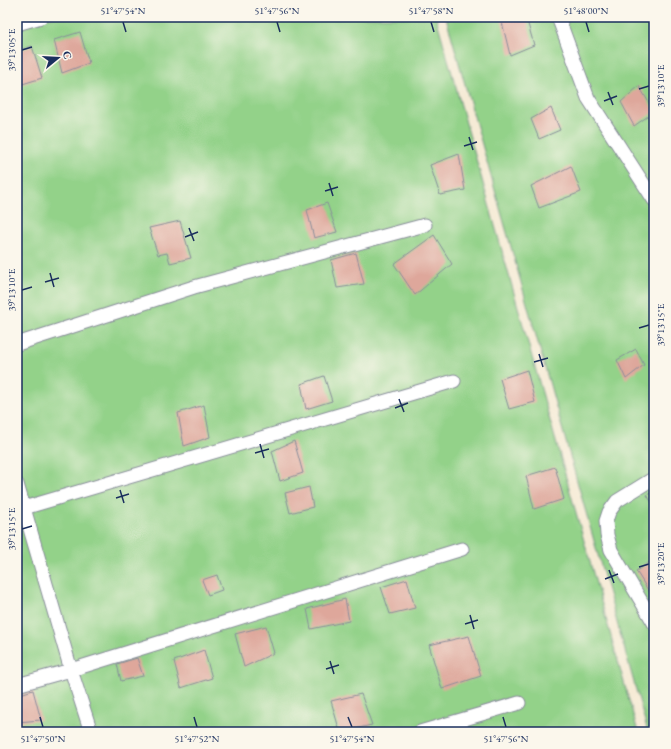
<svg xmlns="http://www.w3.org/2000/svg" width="671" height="749" font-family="'EB Garamond',serif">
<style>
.green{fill:#93d289;stroke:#578074}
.building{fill:#dea79b}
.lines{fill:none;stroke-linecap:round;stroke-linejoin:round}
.minor-casing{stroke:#888d9a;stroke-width:15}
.minor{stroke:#fff;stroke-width:13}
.ticks{fill:none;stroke:#1b2f5e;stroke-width:1.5}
.neatline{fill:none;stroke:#1b2f5e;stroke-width:1.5}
.ticks-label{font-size:10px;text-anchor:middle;fill:#1b2f5e}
</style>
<rect width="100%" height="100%" fill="#fbf7ec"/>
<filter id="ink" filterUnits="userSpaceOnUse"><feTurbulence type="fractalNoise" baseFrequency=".025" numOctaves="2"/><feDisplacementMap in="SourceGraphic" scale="8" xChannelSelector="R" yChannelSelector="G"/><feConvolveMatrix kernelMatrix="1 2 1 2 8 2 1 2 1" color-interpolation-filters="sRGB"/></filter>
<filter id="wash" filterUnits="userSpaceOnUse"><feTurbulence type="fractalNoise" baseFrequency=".012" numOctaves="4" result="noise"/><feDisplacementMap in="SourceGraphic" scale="16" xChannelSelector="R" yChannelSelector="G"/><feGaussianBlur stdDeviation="0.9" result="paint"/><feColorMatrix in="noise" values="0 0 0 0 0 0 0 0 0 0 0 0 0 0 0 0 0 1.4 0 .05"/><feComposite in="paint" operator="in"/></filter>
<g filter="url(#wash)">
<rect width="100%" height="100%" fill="#f6ebd6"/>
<path class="green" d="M17 17H436L638 732H17Z
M446 17H654V732H648Z"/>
<g id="blocks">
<path class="building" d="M503 17H526L534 45 510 55 501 18Z
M80 32 89 63 62 73 54 40Z
M32 46 42 78 19 85 17 79V51Z
M639 86 654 111V112L634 126 621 102Z
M551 108 560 130 539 139 531 119Z
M459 154 465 190 440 195 430 165Z
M571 166 581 192 539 208 531 186Z
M327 203 337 232 314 238 307 210Z
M180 221 191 258 170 263 167 253 158 255 149 228Z
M434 235 452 264 415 295 394 264Z
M356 253 364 284 337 288 331 260Z
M636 349 644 365 626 379 617 360Z
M527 370 535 402 509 409 500 379Z
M324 376 332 401 306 409 301 384Z
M204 405 210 437 184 446 178 413Z
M294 441 303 473 280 481 272 451Z
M555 467 564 499 534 509 526 476Z
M309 487 313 507 290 513 285 493Z
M654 491V506L647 495Z
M654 559V597L653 598 636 571Z
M217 575 222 590 208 595 202 580Z
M407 579 415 608 390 614 381 587Z
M345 599 349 621 311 629 307 609Z
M266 626 274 653 244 667 235 634Z
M469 636 481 676 442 689 429 645Z
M204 650 212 678 181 688 174 661Z
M137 658 143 676 121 681 117 664Z
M33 690 41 720 17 722V695Z
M361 694 372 725 340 732 331 701Z"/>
</g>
</g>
<g filter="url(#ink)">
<use href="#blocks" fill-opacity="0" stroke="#888d9a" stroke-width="1"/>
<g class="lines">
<g class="minor-casing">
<path id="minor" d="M558 17 588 98 654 200
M17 24 41 17
M17 344 194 287 425 225
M654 478 617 501 609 512 606 521 607 535 611 550 654 623
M17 484 71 670 91 732
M17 510 454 381
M17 685 71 670 462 549
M420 732 519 703"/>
</g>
<use href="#minor" class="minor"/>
</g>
</g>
<path class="ticks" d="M123 22 126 32M277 22 280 32M431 22 434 32M586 22 589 32M22 50 32 47M639 89 649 86M608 92 613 105M604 101 617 96M469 137 473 150M464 146 477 142M329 183 333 196M325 191 338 187M189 228 194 241M185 237 198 232M50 273 54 287M45 282 59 278M22 290 32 287M639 328 649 325M539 354 543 367M534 362 548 358M399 399 404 412M395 408 408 403M260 444 264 458M255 453 269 449M120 490 124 503M116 498 129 494M22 529 32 526M639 567 649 564M609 570 614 583M605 579 618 574M470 615 474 629M465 624 478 620M330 661 334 674M326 669 339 665M40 717 43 727M194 717 197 727M348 717 352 727M503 717 506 727"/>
<rect width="671" height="749" fill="none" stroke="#fbf7ec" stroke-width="44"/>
<g transform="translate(58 58) rotate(72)" stroke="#fbf7ec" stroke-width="3" paint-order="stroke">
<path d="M0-3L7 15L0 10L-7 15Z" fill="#1b2f5e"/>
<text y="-6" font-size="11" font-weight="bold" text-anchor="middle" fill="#1b2f5e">С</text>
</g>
<rect x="22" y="22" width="627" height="705" class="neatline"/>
<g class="ticks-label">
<text x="123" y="14">51°47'54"N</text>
<text x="277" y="14">51°47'56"N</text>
<text x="431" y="14">51°47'58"N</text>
<text x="586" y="14">51°48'00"N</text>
<text transform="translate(11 50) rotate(-90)" y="4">39°13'05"E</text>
<text transform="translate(660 86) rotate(-90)" y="4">39°13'10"E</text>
<text transform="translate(11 290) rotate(-90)" y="4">39°13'10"E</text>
<text transform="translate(660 325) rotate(-90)" y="4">39°13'15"E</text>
<text transform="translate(11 529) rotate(-90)" y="4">39°13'15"E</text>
<text transform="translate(660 564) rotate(-90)" y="4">39°13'20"E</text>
<text x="43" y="742">51°47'50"N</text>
<text x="197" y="742">51°47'52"N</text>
<text x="352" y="742">51°47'54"N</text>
<text x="506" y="742">51°47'56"N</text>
</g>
</svg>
